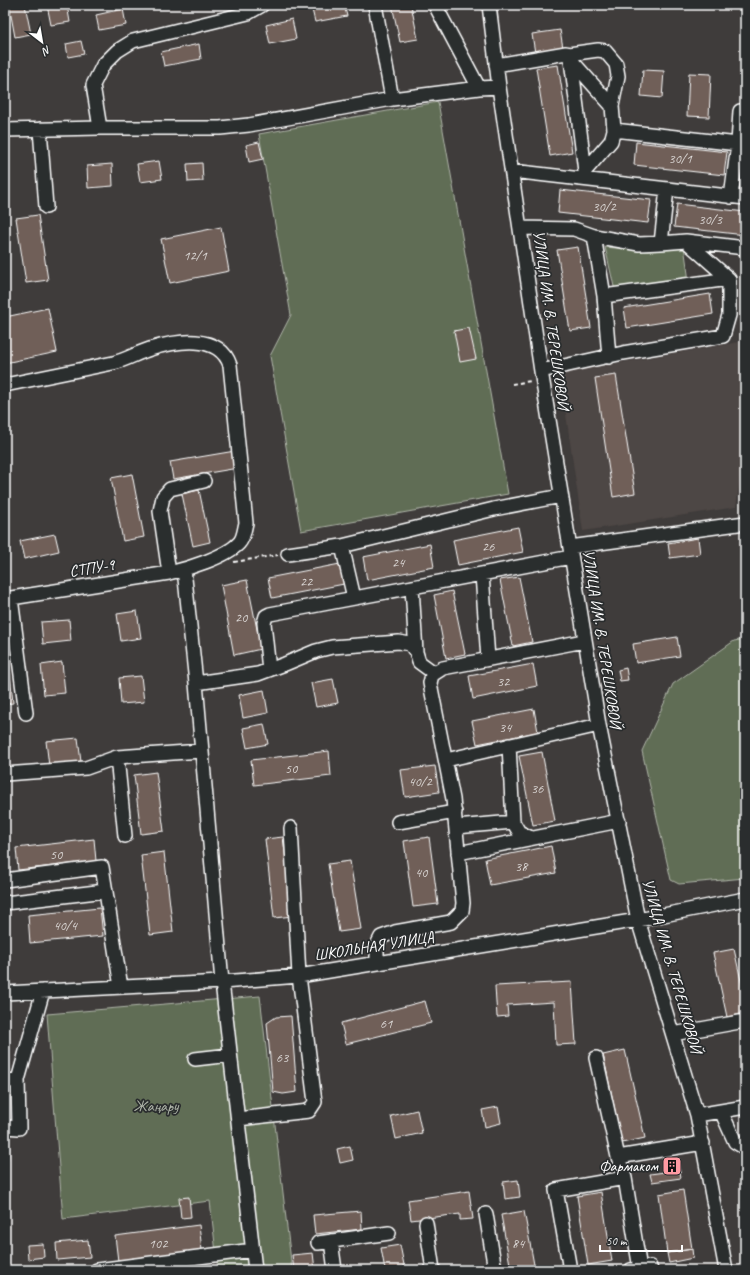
<svg xmlns="http://www.w3.org/2000/svg" width="750" height="1275" font-family="Caveat,sans-serif">
<style>
.built{fill:#4e4644}
.green{fill:#616d55;stroke:#b0b6aa}
.building{fill:#705f58;stroke:#fff}
.lines{fill:none;stroke-linecap:round;stroke-linejoin:round}
.minor-casing{stroke:#fff;stroke-width:16}
.path{stroke:#fff;stroke-width:2;stroke-dasharray:4 3;stroke-linecap:butt}
.minor{stroke:#2a2d2e;stroke-width:13}
.labels{text-anchor:middle;dominant-baseline:central;stroke-width:3.5;stroke-linejoin:round;paint-order:stroke}
.number-label{font-size:14px;fill:#dbd7d5}
.street-label{font-size:16px;fill:#fff;stroke:#2a2d2e}
.park-label{font-size:16px;fill:#b0b6aa;stroke:#2a2d2e}
.poi-label{font-size:16px;fill:#fff;stroke:#2a2d2e;text-anchor:end}
</style>
<rect width="100%" height="100%" fill="#3f3c3b"/>
<filter id="ink" filterUnits="userSpaceOnUse"><feTurbulence type="fractalNoise" baseFrequency=".025" numOctaves="2"/><feDisplacementMap in="SourceGraphic" scale="8" xChannelSelector="R" yChannelSelector="G"/><feConvolveMatrix kernelMatrix="1 2 1 2 8 2 1 2 1" color-interpolation-filters="sRGB"/></filter>
<g filter="url(#ink)">
<path class="built" d="M745 341V440L736 507 583 531 560 373Z"/>
<path class="green" d="M438 102 508 494 301 531 270 356 291 315 259 134Z
M684 246 689 281 615 291 605 247 648 251Z
M745 639V878L679 884 671 880 642 751 673 684 734 641Z
M260 996 292 1270H218L210 1201 63 1219 47 1014Z"/>
<path class="building" d="M9 5H25L31 34 15 37Z
M47 5H67L70 22 51 25Z
M311 5H344L347 16 315 22Z
M392 5H411L418 39 400 42Z
M123 9 126 25 99 30 96 15Z
M292 19 296 39 270 44 266 25Z
M560 30 563 48 535 53 532 34Z
M81 41 84 54 68 57 66 44Z
M199 44 201 59 164 66 161 52Z
M558 65 572 152 550 156 536 68Z
M643 70 664 71 662 98 641 96Z
M689 73 711 74 709 117 687 116Z
M259 142 263 159 249 162 246 145Z
M636 142 727 152 724 175 634 165Z
M159 161 162 179 140 182 137 164Z
M202 163 203 181 188 182 187 164Z
M112 164 113 186 88 188 87 166Z
M560 190 651 200 648 223 558 213Z
M677 204 745 212V235L674 227Z
M38 215 48 280 26 283 16 218Z
M221 227 229 271 170 283 161 239Z
M578 247 591 328 570 331 557 250Z
M710 294 713 314 627 328 624 308Z
M48 308 57 352 5 363V317Z
M469 328 476 359 460 362 454 331Z
M616 375 635 493 613 497 595 378Z
M235 451 238 468 173 479 170 462Z
M132 474 144 537 123 541 111 478Z
M199 490 210 542 193 546 182 494Z
M518 527 523 552 458 565 453 540Z
M55 534 59 551 24 559 20 541Z
M698 538 700 554 670 558 668 543Z
M430 544 434 567 367 580 363 557Z
M340 564 344 584 272 598 268 578Z
M519 577 532 642 513 646 500 580Z
M247 580 261 649 234 655 221 585Z
M452 591 465 654 446 658 434 595Z
M137 611 141 638 121 641 117 614Z
M69 620 71 641 43 644 41 622Z
M677 637 680 656 636 663 633 644Z
M62 662 65 693 44 695 41 665Z
M533 664 537 686 473 699 469 676Z
M626 668 628 680 620 681 618 670Z
M5 673H10L13 703 5 704Z
M141 676 144 702 121 704 119 678Z
M333 679 338 703 316 707 311 683Z
M264 690 268 713 243 718 239 695Z
M534 709 538 732 477 744 472 721Z
M264 724 268 744 247 748 243 728Z
M78 738 81 762 49 766 46 741Z
M329 751 331 776 254 785 251 760Z
M542 752 555 821 533 825 519 756Z
M435 766 439 792 405 797 401 770Z
M156 772 164 831 141 834 134 775Z
M283 837 293 916 274 918 265 839Z
M429 837 438 904 413 907 404 841Z
M94 839 96 861 18 870 16 848Z
M551 846 556 873 490 885 485 859Z
M164 852 173 932 150 935 141 855Z
M350 861 361 929 339 932 328 864Z
M100 908 103 936 30 943 28 915Z
M734 949 745 999V1013L727 1017 713 953Z
M572 982 576 1044 556 1045 554 1002 507 1005 508 1016 497 1017 495 986Z
M425 1001 431 1023 346 1044 341 1023Z
M291 1016 297 1092 283 1094 273 1092 267 1023 276 1017Z
M625 1050 645 1138 622 1143 603 1055Z
M498 1107 501 1123 485 1127 482 1110Z
M417 1110 422 1133 396 1139 391 1116Z
M350 1146 353 1160 340 1163 337 1149Z
M5 1148H9L6 1174H5Z
M678 1159 681 1178 652 1182 650 1174 665 1172 664 1161Z
M518 1180 520 1197 505 1199 503 1182Z
M683 1190 692 1249 667 1253 659 1194Z
M469 1191 473 1219 460 1220V1214L411 1220 408 1200Z
M601 1192 612 1261 588 1265 577 1196Z
M189 1197 191 1217 181 1218 179 1198Z
M361 1211 362 1229 315 1234 313 1215Z
M524 1211 535 1270H511L501 1215Z
M199 1225 202 1250 118 1261 115 1236Z
M88 1240 90 1257 57 1260 56 1243Z
M43 1244 44 1257 28 1259 27 1245Z
M400 1245 405 1270H385L381 1248Z
M692 1249 693 1258 669 1263 667 1253Z
M313 1253 315 1270H294L292 1255Z"/>
<g class="lines">
<g class="minor-casing">
<path id="minor" d="M375 5 392 99
M435 5 479 88
M489 5 499 87 541 371 599 725 638 920 697 1115 726 1270
M569 54 598 50 605 51 616 64 618 76 612 106 614 130
M571 60 612 106
M496 65 566 53 569 54 571 60 586 179
M100 128 93 85 103 65 117 51 133 41 248 13 262 5
M40 129 46 207
M5 130 100 128H220L249 125 392 99 479 88 499 87
M512 171 745 198
M585 171 611 141 614 130 738 144
M731 197 738 144 740 111
M520 228 574 229 594 236
M686 241 745 248
M661 243 686 241 729 279
M604 296 609 357
M541 371 623 353 723 336 729 315V279L604 296 594 236 639 244 661 243 667 189
M5 385C41 378 77 370 113 363 126 360 137 353 150 349 176 341 219 333 230 365L246 523C244 530 244 538 239 543 226 557 187 569 169 573L5 599
M570 547 745 523
M288 554 342 546
M184 569 196 683 222 982 255 1270
M169 573 160 511 163 497 170 489 204 481
M482 574 488 659
M412 587 416 652
M11 598 26 713
M354 598 342 546 494 509 561 496
M269 670 264 623 266 616 270 614 571 557
M196 683 258 674 285 664 316 651 332 647 399 642 410 644 416 652 419 662 434 673
M509 745 513 822 519 832 531 838
M117 757 125 836
M446 760 599 725
M5 774 86 768 117 757 201 751
M398 822 455 812
M456 827 513 822
M458 853 619 821
M5 880 102 867 121 987
M5 903 105 891
M377 963V945L381 937 395 932 451 922 462 911 463 903 453 799 430 683 432 675 443 668 584 641
M5 993 222 982 299 976 638 920 745 899
M673 1034 745 1021
M596 1058 618 1157 625 1178 640 1269
M195 1059 230 1055
M5 1081 18 1080
M721 1111 735 1142 745 1148
M697 1115 745 1107
M238 1119 309 1111 315 1102 299 976 291 828
M5 1127 19 1128 18 1080 43 991
M618 1157 703 1143
M486 1214 495 1270
M426 1223 433 1270
M331 1241 335 1270
M318 1243 389 1233
M97 1270 253 1250
M570 1270 556 1190 625 1178
M631 1270 650 1267 651 1270"/>
</g>
<path class="path" d="M512 384 531 381
M234 562 278 555"/>
<use href="#minor" class="minor"/>
</g>
</g>
<defs>
<g id="building-square" transform="scale(1)"><rect x="-9" y="-9" width="18" height="18" rx="4" fill="#ff9aa2" stroke="#2a2d2e"/><path d="M-4-6H4V6H1V3H-1V6H-4ZM-2.5-4.3h1.7v1.8h-1.7ZM.8-4.3h1.7v1.8H.8ZM-2.5-1h1.7V.8h-1.7ZM.8-1h1.7V.8H.8Z" fill="#111"/></g>
</defs>
<g fill-rule="evenodd">
<use href="#building-square" x="672" y="1166"/>
</g>
<g class="labels">
<g class="number-label">
<text x="680" y="158">30/1</text>
<text x="604" y="206">30/2</text>
<text x="710" y="219">30/3</text>
<text x="195" y="255">12/1</text>
<text x="488" y="546">26</text>
<text x="398" y="562">24</text>
<text x="306" y="581">22</text>
<text x="241" y="617">20</text>
<text x="503" y="681">32</text>
<text x="505" y="727">34</text>
<text x="291" y="768">50</text>
<text x="420" y="781">40/2</text>
<text x="537" y="788">36</text>
<text x="56" y="854">50</text>
<text x="521" y="866">38</text>
<text x="421" y="872">40</text>
<text x="65" y="925">40/4</text>
<text x="386" y="1023">61</text>
<text x="282" y="1057">63</text>
<text x="158" y="1243">102</text>
<text x="518" y="1243">84</text>
</g>
<g class="street-label">
<text transform="translate(551 320) rotate(82)">УЛИЦА ИМ. В. ТЕРЕШКОВОЙ</text>
<text transform="translate(92 568) rotate(-9)">СТПУ-9</text>
<text transform="translate(602 639) rotate(81)">УЛИЦА ИМ. В. ТЕРЕШКОВОЙ</text>
<text transform="translate(374 946) rotate(-9)">ШКОЛЬНАЯ УЛИЦА</text>
<text transform="translate(672 966) rotate(74)">УЛИЦА ИМ. В. ТЕРЕШКОВОЙ</text>
</g>
<g class="park-label">
<text x="156" y="1106">Жаңару</text>
</g>
<g class="poi-label">
<text x="658" y="1166">Фармаком</text>
</g>
</g>
<rect width="750" height="1275" fill="none" stroke="#2a2d2e" stroke-width="20"/>
<rect x="10" y="10" width="730" height="1255" fill="none" stroke="#fff" stroke-width="1.5" filter="url(#ink)"/>
<g transform="translate(42 42) rotate(149)" stroke="#2a2d2e" stroke-width="3" paint-order="stroke">
<path d="M0-3L7 15L0 10L-7 15Z" fill="#ffffff"/>
<text y="-6" font-size="11" font-weight="bold" text-anchor="middle" fill="#ffffff">N</text>
</g>
<path d="M600 1245v6h82v-6" fill="none" stroke="#ffffff" stroke-width="2"/>
<text x="606" y="1245" font-size="12" fill="#ffffff" stroke="#2a2d2e" stroke-width="3" paint-order="stroke">50 m</text>
</svg>
